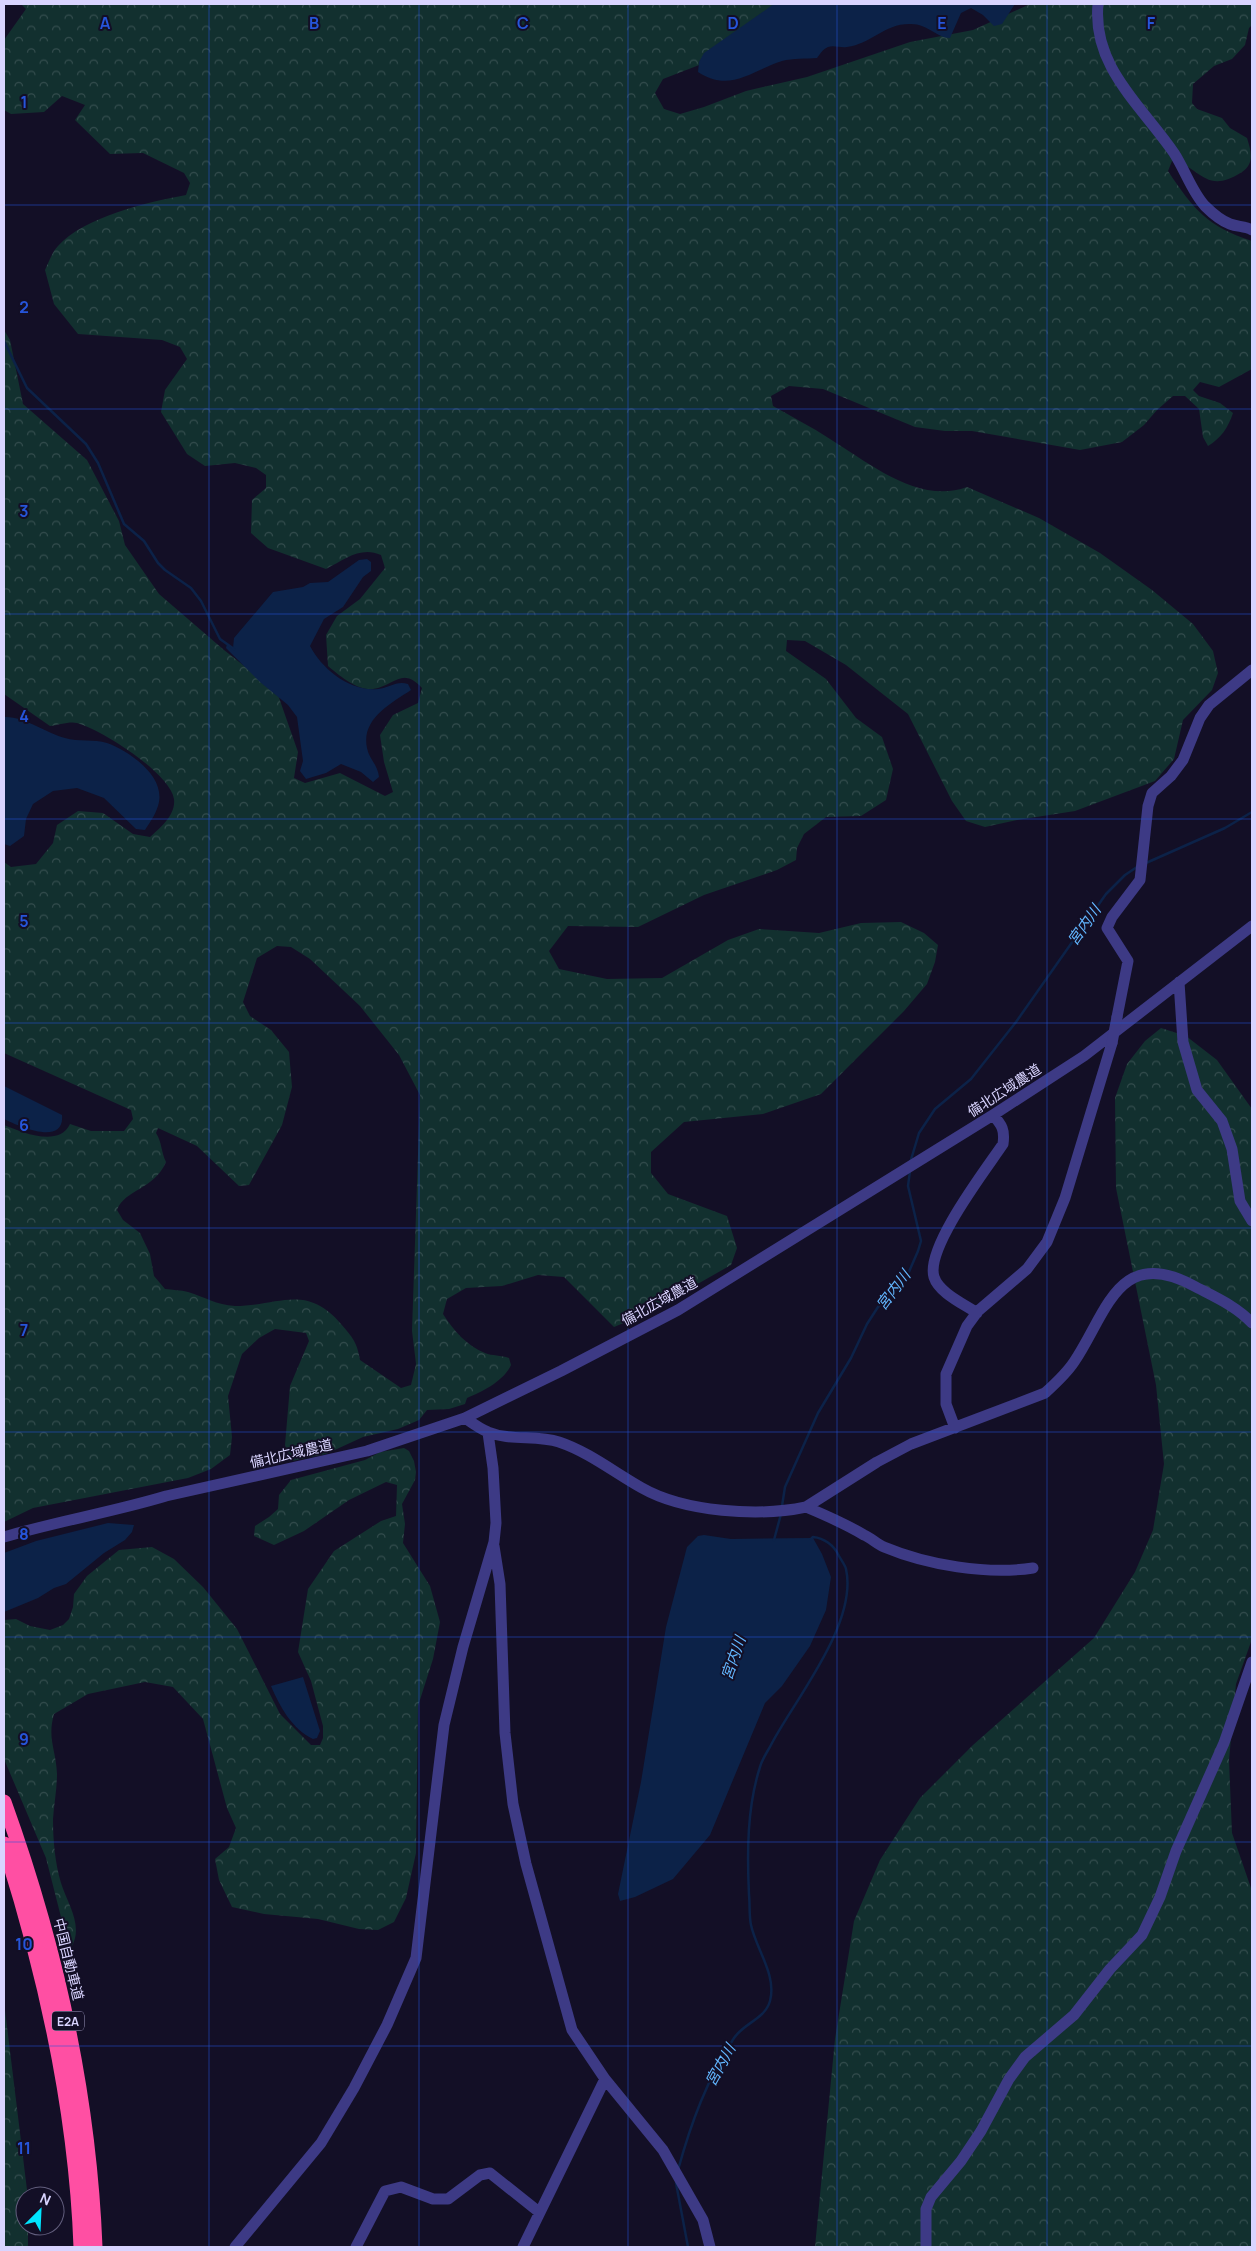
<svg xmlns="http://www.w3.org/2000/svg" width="1256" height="2251" font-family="Manrope,'Noto Sans JP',sans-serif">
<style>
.forest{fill:url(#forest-crowns);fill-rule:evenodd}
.water{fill:#0c2248}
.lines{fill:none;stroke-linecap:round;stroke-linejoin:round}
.stream{stroke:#0c2248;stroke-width:2.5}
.minor{stroke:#3d3a85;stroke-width:11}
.highway{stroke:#ff4fa3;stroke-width:15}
.minor-bridge{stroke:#3d3a85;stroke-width:11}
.grid{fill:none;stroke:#2655da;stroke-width:1;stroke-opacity:0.55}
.labels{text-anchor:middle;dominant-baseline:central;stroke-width:4;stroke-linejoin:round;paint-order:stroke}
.shield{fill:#130f26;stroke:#9e99be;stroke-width:1}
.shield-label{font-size:12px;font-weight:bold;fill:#d9d4ff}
.street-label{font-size:14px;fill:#d9d4ff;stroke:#130f26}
.water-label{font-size:15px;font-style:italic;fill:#62b6ff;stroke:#130f26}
.grid-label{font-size:16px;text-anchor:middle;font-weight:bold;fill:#2655da;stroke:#130f26;stroke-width:4;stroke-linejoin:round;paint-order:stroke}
</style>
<defs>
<pattern id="forest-crowns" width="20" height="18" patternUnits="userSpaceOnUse" patternTransform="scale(1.25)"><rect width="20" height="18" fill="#12302f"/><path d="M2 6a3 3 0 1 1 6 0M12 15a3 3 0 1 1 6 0" fill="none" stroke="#344d4e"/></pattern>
</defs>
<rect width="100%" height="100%" fill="#130f26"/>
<path class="forest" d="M21 4H779L707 62 663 79 655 93 664 109 680 114 704 107 746 91 807 77 910 42 973 30 1030 4H1252V25L1249 28 1245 45 1232 59 1214 66 1193 84 1192 103 1197 109 1222 118 1230 128 1247 138C1251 151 1255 163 1242 172 1205 196 1201 166 1172 161L1168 171C1193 209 1208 227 1252 241V369L1219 387 1200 382 1193 390 1199 396 1220 403 1233 413C1228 428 1221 438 1208 446L1203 437 1199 409 1185 396H1173L1157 410 1144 425 1122 442 1080 450 972 431H945L915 427 823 389 789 386 771 396 773 406C792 417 812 427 830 439 869 463 919 505 967 487L1039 518 1100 553 1152 590 1193 624 1213 651 1218 673 1212 690 1183 720 1174 759 1155 781 1075 811 1017 820 985 827 966 821 952 801 908 714 846 665 805 641 787 640 786 651 826 679 856 718 882 737 893 769 886 800 861 816 826 817 804 834 797 848 796 860 777 870 704 895 638 927 568 926 549 951 559 969 607 979 662 978 728 940 759 929 819 933 861 923 901 922 924 933 938 945 935 962 927 984 904 1011 821 1094 763 1114 684 1122 651 1152V1173L668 1194 727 1216 737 1248 731 1265 643 1315 614 1327 564 1277 538 1275 502 1286 466 1288 447 1299 443 1314C453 1330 467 1346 485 1353 492 1356 501 1355 509 1358L511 1365C504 1381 482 1392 467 1398L465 1404 449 1409 427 1410 419 1420 398 1429 363 1437 326 1454 292 1461 285 1445 290 1386 309 1341 306 1333 275 1329 259 1338 242 1354 228 1396 232 1437 230 1455 211 1469 188 1478 33 1508 4 1522V1125C21 1132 59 1148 70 1124L91 1131H124L133 1119 131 1110 4 1053V862L11 867 36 864 53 843 57 825 78 811 103 813 133 834 150 837C160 828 176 815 174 799 170 773 102 730 77 723 70 721 58 725 50 726L4 694V330L10 340 23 404 87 460 119 521 125 545 159 594 224 650 277 692 298 752 294 778 305 783 340 773 385 796 393 792 384 762 380 735 393 715 418 703 422 688C402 666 395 686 373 689 357 691 339 675 328 666L326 635 337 616 360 599 385 568 381 555C361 546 345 559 326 569L268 548 251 533 252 500 266 488V475L256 468 235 463 205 466 187 454 161 412 165 390 187 359 180 347 162 340 78 334 54 304 45 270C49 262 52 252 58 246 84 217 148 202 186 195L190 183 184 173 143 153 110 154 75 120 85 105 62 96 44 112 11 114 4 110V40L26 9ZM277 946 291 947 310 959 360 1006 399 1055 420 1095 412 1331 416 1364 411 1385 401 1388 360 1360C357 1342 353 1338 341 1324 306 1283 279 1306 235 1306 216 1305 205 1297 188 1292 181 1290 172 1290 165 1289L154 1276 150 1254 140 1233 123 1220 117 1210C125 1189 154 1190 166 1162 161 1152 162 1142 156 1133L158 1128 197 1146 239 1186 249 1185 282 1125 292 1087 289 1052 271 1030 250 1016 243 1002 257 958Z
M1161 1028 1186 1036 1217 1060 1252 1109V1639L1236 1684 1229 1760 1232 1833 1252 1891V2247H815L835 2039 854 1921 880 1860 920 1798 973 1745 1094 1638 1135 1572 1153 1530 1164 1464 1156 1385 1116 1188 1115 1098 1127 1064 1145 1041Z
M404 1448 409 1451 414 1461 416 1472 415 1480 402 1504 405 1524 403 1543 430 1586 440 1622 433 1659 418 1706 416 1853 406 1898 394 1922 378 1930 359 1929 318 1919 264 1914 232 1907 219 1880 215 1859 229 1847 236 1828 227 1808 203 1719 173 1687 145 1682 88 1694 54 1714C47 1739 56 1749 57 1774 57 1789 54 1804 53 1819 53 1840 55 1863 61 1883 68 1905 84 1926 71 1948L65 1944 62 1921 46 1858 4 1759V1620L16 1619 30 1626 50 1630 63 1625 69 1619 73 1607 74 1594 87 1576 119 1550 152 1547 174 1559 203 1587 237 1629 280 1714 311 1745H320L323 1738V1726L311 1681 298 1652 308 1589 334 1551 381 1521 396 1516 397 1485 386 1482 349 1500 304 1531 274 1545 254 1536 255 1526 269 1517 278 1509 279 1495 291 1480 365 1460 380 1452Z
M4 2002 27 2190 25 2226H28V2247H4Z"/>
<path class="water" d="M774 4H1015L1002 24 994 26 983 15 971 8 961 13 950 38C937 38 928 24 911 24 885 23 871 44 847 47 840 48 834 45 828 47 823 49 820 54 817 58 806 59 793 58 782 61 751 71 730 93 698 72L699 62 704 53Z
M367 559 371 562V571L363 577 343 607 324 619 310 646C322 669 350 692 378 689 389 688 397 680 408 684L411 690C390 704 361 719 367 748 369 759 378 765 379 777L373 782 361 772 341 764 326 773 306 779 300 771 303 761 297 717 288 705 260 682 226 648 227 644 233 648 234 638 273 592 303 587 310 583 328 582 359 560Z
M4 717C24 716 46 733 65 738 78 742 94 739 107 743 129 751 164 775 159 802 157 812 151 821 145 830L136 829 104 798 77 788 53 791 33 804 26 819 24 836 10 846 4 844Z
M4 1086 62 1115C65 1147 18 1126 4 1119Z
M108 1523 134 1525 132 1532 125 1540 104 1553 66 1584 54 1588 38 1598 4 1612V1553L36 1541Z
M704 1535 731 1539 813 1538 822 1554 831 1577 826 1610 810 1646 782 1686 765 1703 710 1835 673 1879 635 1897 620 1901 618 1894 641 1782 666 1627 687 1547 698 1536Z
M303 1677 320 1731 317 1738 313 1739C292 1729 280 1707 271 1686Z"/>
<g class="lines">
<path class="stream" d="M4 341 27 388 86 444 98 463 124 524 144 541 158 563 165 570 191 588 201 601 220 639 234 649
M1146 863 1225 828 1252 812
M910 1163 919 1133 935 1109 971 1079 1016 1022 1106 894 1125 875 1137 867
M782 1506 785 1487 818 1413 851 1358 867 1324 878 1307 896 1290 908 1274 918 1251 921 1241 908 1186 910 1171
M774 1540 781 1514
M678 2170C691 2123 707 2079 734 2038 744 2023 765 2019 770 2001 777 1975 756 1949 751 1925 749 1916 750 1904 749 1895 747 1853 747 1807 760 1767 762 1759 768 1751 772 1743 796 1698 858 1623 846 1569 845 1565 841 1560 839 1556 834 1545 824 1538 813 1537L811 1539
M676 2183 688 2247"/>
<path class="minor" d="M1098 4C1092 67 1142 106 1174 153 1185 170 1192 192 1205 206 1212 213 1222 221 1230 224 1238 227 1245 226 1252 230
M1179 982 1183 1042 1197 1090 1222 1121 1232 1149 1240 1201 1252 1221
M1117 1017 1128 961 1107 928 1112 917 1140 880 1148 806 1152 793 1171 776 1183 760 1200 718 1209 705 1252 670
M977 1313C964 1304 939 1293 934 1277 925 1248 987 1168 1003 1144 1005 1130 1002 1125 993 1115
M465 1418C472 1423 480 1429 488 1432 510 1441 536 1435 559 1442 589 1452 615 1473 642 1488 684 1512 759 1517 806 1507L877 1462 911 1444 1045 1393C1056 1383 1066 1374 1074 1362 1107 1313 1118 1245 1194 1286 1215 1297 1236 1306 1252 1323
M955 1428 946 1404V1374L967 1326 978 1311 1027 1269 1047 1242 1065 1198 1112 1043
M806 1507C825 1515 846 1524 864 1535 871 1538 877 1544 884 1547 927 1565 987 1575 1033 1568
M4 1537C58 1521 113 1512 166 1496L367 1451 465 1418 561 1371 678 1310 993 1115 1084 1056 1252 926
M494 1546 500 1584 505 1733 513 1804 526 1864 572 2030 605 2079 663 2150 703 2220 710 2247
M235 2247 321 2143 354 2088 387 2025 416 1958 444 1725 463 1647 494 1542 496 1523 493 1468 488 1433
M356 2247 385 2191 401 2187 433 2199H448L480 2175 490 2173 539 2212
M523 2247 605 2079
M926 2247V2209L931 2197 961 2161 981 2131 1009 2079 1025 2057 1074 2015 1110 1969 1142 1935 1160 1897 1176 1851 1224 1743 1252 1662"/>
<path class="highway" d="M4 1802C56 1946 89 2095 95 2247
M4 1844C46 1975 76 2110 81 2247"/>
<path class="minor-bridge" d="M1112 1043 1117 1017"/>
</g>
<path class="grid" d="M209 4V2247M419 4V2247M628 4V2247M837 4V2247M1047 4V2247M4 205H1252M4 409H1252M4 614H1252M4 819H1252M4 1023H1252M4 1228H1252M4 1432H1252M4 1637H1252M4 1842H1252M4 2046H1252"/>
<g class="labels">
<rect class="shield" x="52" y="2011.5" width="32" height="19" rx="4"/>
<g class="shield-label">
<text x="68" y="2021">E2A</text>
</g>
<g class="street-label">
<text transform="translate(1004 1090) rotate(-33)">備北広域農道</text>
<text transform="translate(659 1301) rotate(-29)">備北広域農道</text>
<text transform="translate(291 1453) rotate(-13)">備北広域農道</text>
<text transform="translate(69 1959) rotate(76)">中国自動車道</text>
</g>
<g class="water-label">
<text transform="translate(1084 925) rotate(-55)">宮内川</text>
<text transform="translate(893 1290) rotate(-53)">宮内川</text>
<text transform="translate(733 1658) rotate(-71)">宮内川</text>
<text transform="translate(720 2065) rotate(-61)">宮内川</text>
</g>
</g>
<g class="grid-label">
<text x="105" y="29">A</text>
<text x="314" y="29">B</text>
<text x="523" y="29">C</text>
<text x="733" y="29">D</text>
<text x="942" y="29">E</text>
<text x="1151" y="29">F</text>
<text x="24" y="108">1</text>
<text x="24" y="313">2</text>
<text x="24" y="517">3</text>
<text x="24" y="722">4</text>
<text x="24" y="927">5</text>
<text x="24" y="1131">6</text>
<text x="24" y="1336">7</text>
<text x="24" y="1540">8</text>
<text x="24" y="1745">9</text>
<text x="24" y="1950">10</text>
<text x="24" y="2154">11</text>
</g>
<rect width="1256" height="2251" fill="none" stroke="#d9d4ff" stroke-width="10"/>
<g transform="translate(40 2211) rotate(24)"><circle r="24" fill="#130f26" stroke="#625e7d"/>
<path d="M0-4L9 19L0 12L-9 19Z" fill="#00e5ff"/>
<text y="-8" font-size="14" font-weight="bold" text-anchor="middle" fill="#d9d4ff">N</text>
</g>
</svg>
